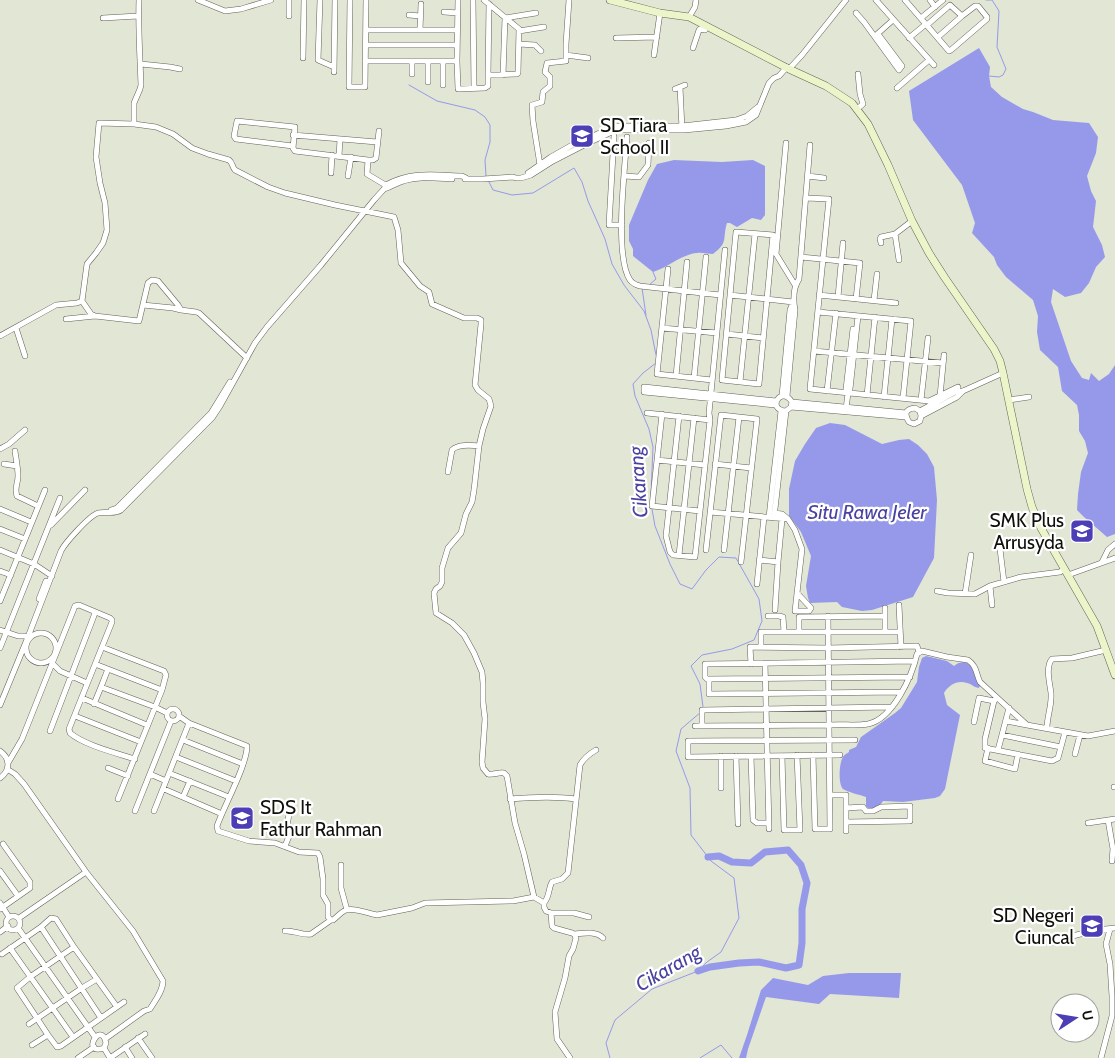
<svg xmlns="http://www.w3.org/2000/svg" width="1115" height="1058" font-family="Cabin,sans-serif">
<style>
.water{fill:#9699ea}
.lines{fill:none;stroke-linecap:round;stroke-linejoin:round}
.stream{stroke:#9699ea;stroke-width:1}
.river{stroke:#9699ea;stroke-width:7}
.street-casing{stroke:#606355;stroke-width:6}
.secondary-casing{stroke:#606355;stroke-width:8}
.street{stroke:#fff;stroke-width:5}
.secondary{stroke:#ecf4ca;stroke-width:7}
.labels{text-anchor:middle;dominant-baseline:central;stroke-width:4.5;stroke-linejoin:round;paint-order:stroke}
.poi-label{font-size:19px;fill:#0f100a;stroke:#fff;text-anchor:start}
.water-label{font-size:20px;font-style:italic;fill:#4942a1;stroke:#fff}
</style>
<rect width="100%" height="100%" fill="#e1e6d5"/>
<path class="water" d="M979 48 990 67 989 76 991 87 1002 97 1023 109 1033 112 1053 120 1089 123 1098 137 1096 153 1087 176 1091 191 1096 201 1093 227 1102 245 1105 257 1096 267 1089 283 1081 293 1065 297 1053 289 1051 302 1071 361 1082 378 1089 380 1091 373 1099 381 1109 374 1115 365V534L1107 537 1084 517 1077 510 1078 494 1081 472 1088 453 1085 441 1079 431V415L1077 405 1062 391 1058 367 1040 350 1037 332 1038 316 1033 300 1006 277 997 265 994 257 972 233 975 223 962 185 913 120 909 91Z
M674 160 722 162 753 160 765 166V215L761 220 752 218 737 227 730 223H727C722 239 729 242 713 254 708 254 702 252 697 253 682 254 667 268 653 272L633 256V249L629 241V225L648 180 657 164Z
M830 423 845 425 882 444 899 440 909 439 918 445 927 454 934 467 937 500 934 558 913 597 872 610 862 611 842 607 837 602 810 603 808 598 806 586 811 556 801 532 789 516V489L795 461 805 444 816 428Z
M926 656 947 661 954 666C969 654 976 674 980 685L979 688C973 687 972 684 967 683 957 680 949 685 944 693L947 705 960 715 945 789 940 796 935 798 903 802 883 801 879 807 869 809 866 806V797C861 795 847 792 843 789 838 784 839 763 843 757 845 754 846 754 849 752V750L856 747 861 737 895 713 901 708 917 682 919 667 922 658Z
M849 973H901L899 998 830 994 819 1004 766 997 748 1049 746 1058H739L747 1035 761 990 773 978 808 985 823 976Z"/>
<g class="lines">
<path class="stream" d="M986 0H992L999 11 997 47 1006 69 1003 75 999 77 989 76
M409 85 437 101 475 110 485 117 490 125V142L485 160 486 176
M488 180 493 190 512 195 533 193 574 168 582 182 588 201 605 239 612 264 624 285 644 311 651 330 656 355
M649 285 656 279 653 272
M643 288H642L646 315
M651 495 653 447 649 429 635 396 633 384 643 373 656 363
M652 509 655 526 670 564 680 584 692 589 706 570 719 557 736 558 759 599 762 621 754 640 732 649 702 655 691 666 700 684 703 707
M610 1058 606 1043 615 1020 652 989 698 971 707 962 721 952 739 918 734 878 711 861 691 835 690 788 676 751 681 729 701 712
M700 1058 721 1045 732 1058"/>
<path class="river" d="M698 971 710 967 739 963 759 962 786 968 799 965 802 943V909L807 883 801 865 788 850 765 852 751 863 732 862 719 856 708 857"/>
<g class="street-casing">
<path id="street" d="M198 0 225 11 241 9 271 0
M320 0 318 60 334 67
M350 0 349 87H365L366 0
M458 0 457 61 458 89 485 88 488 86V75L517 74 518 73 519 29 484 0
M473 0 474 88
M876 0 934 65
M905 0 949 51 951 50 987 19V17L978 6H975L962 16 938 37
M930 0 935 7
M444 12 458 13
M856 13 864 22 899 70 902 66 878 34
M409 15 420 16
M289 16V0
M689 17 695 7 696 0
M103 18 138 16
M921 18 943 0
M927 25 950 5 962 16
M366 30H457
M420 30 421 4
M519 31 544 27
M875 36 893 20
M616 38 657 37
M909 38 926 24
M519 44 535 45 541 51
M366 45H457
M693 48 699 30 700 29 705 30V25
M566 55 588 58
M654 55 660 13
M303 58 304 0
M365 61H457
M412 61V74
M443 61V85
M141 64 170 67 180 69
M789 69 802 55 846 0
M334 72 335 0
M488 75 489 4
M503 75 505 18 536 13
M428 82V61
M680 87 682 129
M897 88 929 60
M675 89 685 85
M857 109 863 104 860 94 858 74
M134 124V103L140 89 141 85C140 57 138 28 139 0
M293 135 377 142
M614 136 609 225H622
M627 137C625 168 614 256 630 280 633 284 636 285 640 286L720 295
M786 143 776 254 795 285
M293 146 236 139 234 136 237 121 295 127 293 148 295 151 368 160H373L376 158 379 131
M339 156 340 139
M368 160 367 174 387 186
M540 165 533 121 532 105 542 102 543 92 550 86V77L545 72 547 63 566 61V44L569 0
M331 173 332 155
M528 173 551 157 574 144 616 126H682L736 120 747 116 758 107
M348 176 351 157
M625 176 639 177 648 165 649 143
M808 176 824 178
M465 179H483L513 177 516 178H521L531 175 553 161 586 144 616 130H684L726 126 746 122 756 115 769 83 774 78 779 76 787 67
M384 189C391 187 396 183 403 181 419 176 435 178 452 179
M806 198 829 199 810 389 929 401 958 387
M736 232 773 235 759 384 722 380Z
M895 234 899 260
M881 243 880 239 881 237 895 234 912 221
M801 257 860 263 856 299
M668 269 657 374 712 380
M730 295 793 302
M819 295 896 303
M838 297 843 243
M874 300 877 274
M143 305 173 308 181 310
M818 312 911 321 903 398
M66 319 95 316
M16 328 25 356
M662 328 717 333
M727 334 763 338
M0 336 56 305 77 303 82 301
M814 351 943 363
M247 358 199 313 196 312 181 310 178 305 158 281 152 280 148 283 139 321 95 316 91 314 82 301 87 264 96 253 103 243 107 230 105 203 100 183 96 157 99 123 134 124 156 127 173 134 192 148 208 154 229 160C233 163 232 167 235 170L268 187 285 193 335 205 394 217 398 230 401 263 420 286 429 292 432 304 464 318H477L481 320V324L475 385 478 390 489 399 491 406 483 429 479 446 474 490 472 502 466 514 461 533 448 548 442 568V582L440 586 436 589 434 593 436 613 452 623 464 635 474 653 482 672 483 683V702L485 719 482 762 483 768 488 774C493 775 499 772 504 773L507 776 515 823 524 854 534 897 544 903V907L546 911 551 913 552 926 554 928 572 933 574 934 576 938 573 949 569 956 565 978 555 1012 557 1039 570 1058
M676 376 687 262
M694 378 706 257
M740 382 755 234
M827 391 836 313
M848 393 846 389 853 329
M867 395 875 317
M782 396 790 310 793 303
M787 396 795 310C793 299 793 288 799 279L810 145
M940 396 944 355
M884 397 892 319
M921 400 928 338
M1009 400 1029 397
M792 402 791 407 786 411C766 410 781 385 792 402L906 413
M776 405 644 392V387L776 401
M791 407 906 417
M846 409 848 393 850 389 858 316
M920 411 955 392 963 391 1003 373
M647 413 710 420
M662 414 652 506 700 511
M679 416 666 536 670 552 673 555 695 557 710 420 709 413 725 250
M921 416 920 411 915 408C905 409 904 414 909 422L914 424 920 421 921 416 957 397 963 391
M0 449 9 444 25 430
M15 451C16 459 18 468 18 476 18 484 14 488 17 496L38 506
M657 460 705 465
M4 464 17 466
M715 464 751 468
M448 472 452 450C458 444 470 445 479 446
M0 509 31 522
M111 510 117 508 211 413 230 382
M710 512 788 519 795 530 802 549 795 611H809L811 608 797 593
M774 513 782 514 788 519
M769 517 781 411
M774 518 786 411
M51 525 85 490
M0 529 25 539
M1000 549 1004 582
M0 550 34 564 52 576
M706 550 721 415 757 419 741 562
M724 550 739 417
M679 555 694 418
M759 560 778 562
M1102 562 1108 550 1115 544
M0 571 11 575
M1068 575 1115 558
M757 584 764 517
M990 586 992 605
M937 591 948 593 975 594 990 586 1021 577 1060 572 1064 569
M965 594 971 555
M39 599 46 581
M0 601 45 490
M899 605 901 647
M885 608V632
M775 610 778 562 782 519
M768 616H779L783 617 784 632
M0 630 18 636H25L28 637
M799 632V617L885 616
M26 648a15 15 0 1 1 30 0a15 15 0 1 1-30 0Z
M102 647 164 671 166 675 162 690 118 799
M761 647V632H900
M0 648 60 498
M765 663 769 829
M53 664 60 671 87 683
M95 664 162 690
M751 664 750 647 828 648 917 646 919 652
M910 677 707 679 705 677V664L915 661
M709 679V694L901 692
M101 687 155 707 167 713
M82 698 147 725
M997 698 994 701 985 739V748L1052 761 1058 758 1065 732
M94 704 101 687 108 669
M0 705 28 637 61 551C65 543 89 516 98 513 106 511 114 515 121 510L212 418 220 406 255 343 267 327 321 265 374 200 384 189 386 185C412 171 434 175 462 176L466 178
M167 715a6 6 0 1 1 12 0a6 6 0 1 1-12 0Z
M75 716 141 742
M179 716 189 723 247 746C247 765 224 806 217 826L218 831 249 841 275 843 299 852 318 853 320 857 323 879V895L328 904V917L331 920H333C337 917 341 912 346 910 356 907 367 914 377 915L412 908 425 903 513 901 534 897
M1006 721 1027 725
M974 722 979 698 994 701
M695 726 829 725 828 616
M702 726V710L892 707
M1047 728C1047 716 1052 706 1051 693 1050 684 1045 667 1052 659L1072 658 1106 650
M50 731 95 613
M1002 735 1061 747
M183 740 243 764
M988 748 985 761 1015 769 1018 754
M998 750 1009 708
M0 751C10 758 11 770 0 778
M1075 754 1080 735
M813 755 815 829H830L829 725C842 724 856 726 868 724 893 719 912 676 917 654L922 651 947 657 968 660C977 666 976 674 980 682L1027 725 1088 736 1115 731
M840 755 688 757V741L855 740
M721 756V788
M736 756 738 824
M751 756 753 820 757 823H768
M782 756 784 830H800L797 755
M176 757 236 781
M8 763 22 739 75 606 79 605 110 618 112 620V622L69 729 70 733C84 745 116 753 135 759
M108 768 128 776
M7 769 15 774 24 784 86 872 133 931 163 981C163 991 155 1001 150 1009L144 1011 105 1039
M169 773 229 797
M150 774 166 781
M1114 787H1115
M164 789 222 814
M830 795H846V831
M183 797 190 781
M510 799C533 797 554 796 576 799
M846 808 863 807 866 811H873L881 807 910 806V821L846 822
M135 811 171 721
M154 811 189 723
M1108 820 1113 849 1112 861
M1088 823 1115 819
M285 846 290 834 287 826 289 814
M341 865V888L347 910
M0 871 18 896
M0 903 9 917
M544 903C550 896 548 889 552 882L562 879 568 873 580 765C584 758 589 754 596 750
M0 909 30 888V882L3 844
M551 913H574L589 917
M6 923a7 7 0 1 1 14 0a7 7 0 1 1-14 0Z
M19 918 86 872
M41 927 101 1018
M18 928 95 1037
M285 931C294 930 303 936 311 934L331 920
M0 932 8 926
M574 934C584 933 596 931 603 938
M1051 943 1057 940 1096 930 1115 928
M74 947 30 977 17 988 48 1035 57 1047 61 1046 124 1002
M10 948 73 1037
M2 954 41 927 51 918 56 919 74 947 117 1007
M29 1024 82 988 97 979
M138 1038 152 1058
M32 1045 48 1035
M125 1047 132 1058
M104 1048C80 1056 101 1019 106 1043L104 1048 110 1058
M78 1058 94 1047
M110 1058 145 1034
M1101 1058 1112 1016V996L1110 964 1106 944 1110 929"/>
</g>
<g class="secondary-casing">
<path id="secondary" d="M610 0 660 13 689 17 789 69 826 86 852 103 868 124 888 165 912 221 929 253 945 278 994 349 1000 361 1003 373 1027 489 1032 507 1041 528 1097 626 1115 675"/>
</g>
<use href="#street" class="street"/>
<use href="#secondary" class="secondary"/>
</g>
<defs>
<g id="school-square" transform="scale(1.25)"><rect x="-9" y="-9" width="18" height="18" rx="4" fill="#4c3eb5" stroke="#fff"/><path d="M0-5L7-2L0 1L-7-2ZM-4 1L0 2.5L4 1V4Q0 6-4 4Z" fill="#fff"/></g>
</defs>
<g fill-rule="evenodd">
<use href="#school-square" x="582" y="136"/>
<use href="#school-square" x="1082" y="531"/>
<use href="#school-square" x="242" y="818"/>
<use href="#school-square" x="1092" y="926"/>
</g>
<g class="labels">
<g class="poi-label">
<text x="600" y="125">SD Tiara<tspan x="600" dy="22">School II</tspan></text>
<text x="1064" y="520" text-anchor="end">SMK Plus<tspan x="1064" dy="22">Arrusyda</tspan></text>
<text x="260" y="807">SDS It<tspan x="260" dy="22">Fathur Rahman</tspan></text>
<text x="1074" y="915" text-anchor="end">SD Negeri<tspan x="1074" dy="22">Ciuncal</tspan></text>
</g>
<g class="water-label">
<text transform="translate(638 482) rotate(-94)">Cikarang</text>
<text x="867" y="512">Situ Rawa Jeler</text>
<text transform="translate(668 968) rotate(-30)">Cikarang</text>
</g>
</g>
<g transform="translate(1075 1018) rotate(78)"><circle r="24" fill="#ffffff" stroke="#9f9f9d"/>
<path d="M0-4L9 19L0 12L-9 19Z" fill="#4c3eb5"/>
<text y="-8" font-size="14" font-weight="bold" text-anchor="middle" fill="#0f100a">U</text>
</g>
</svg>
